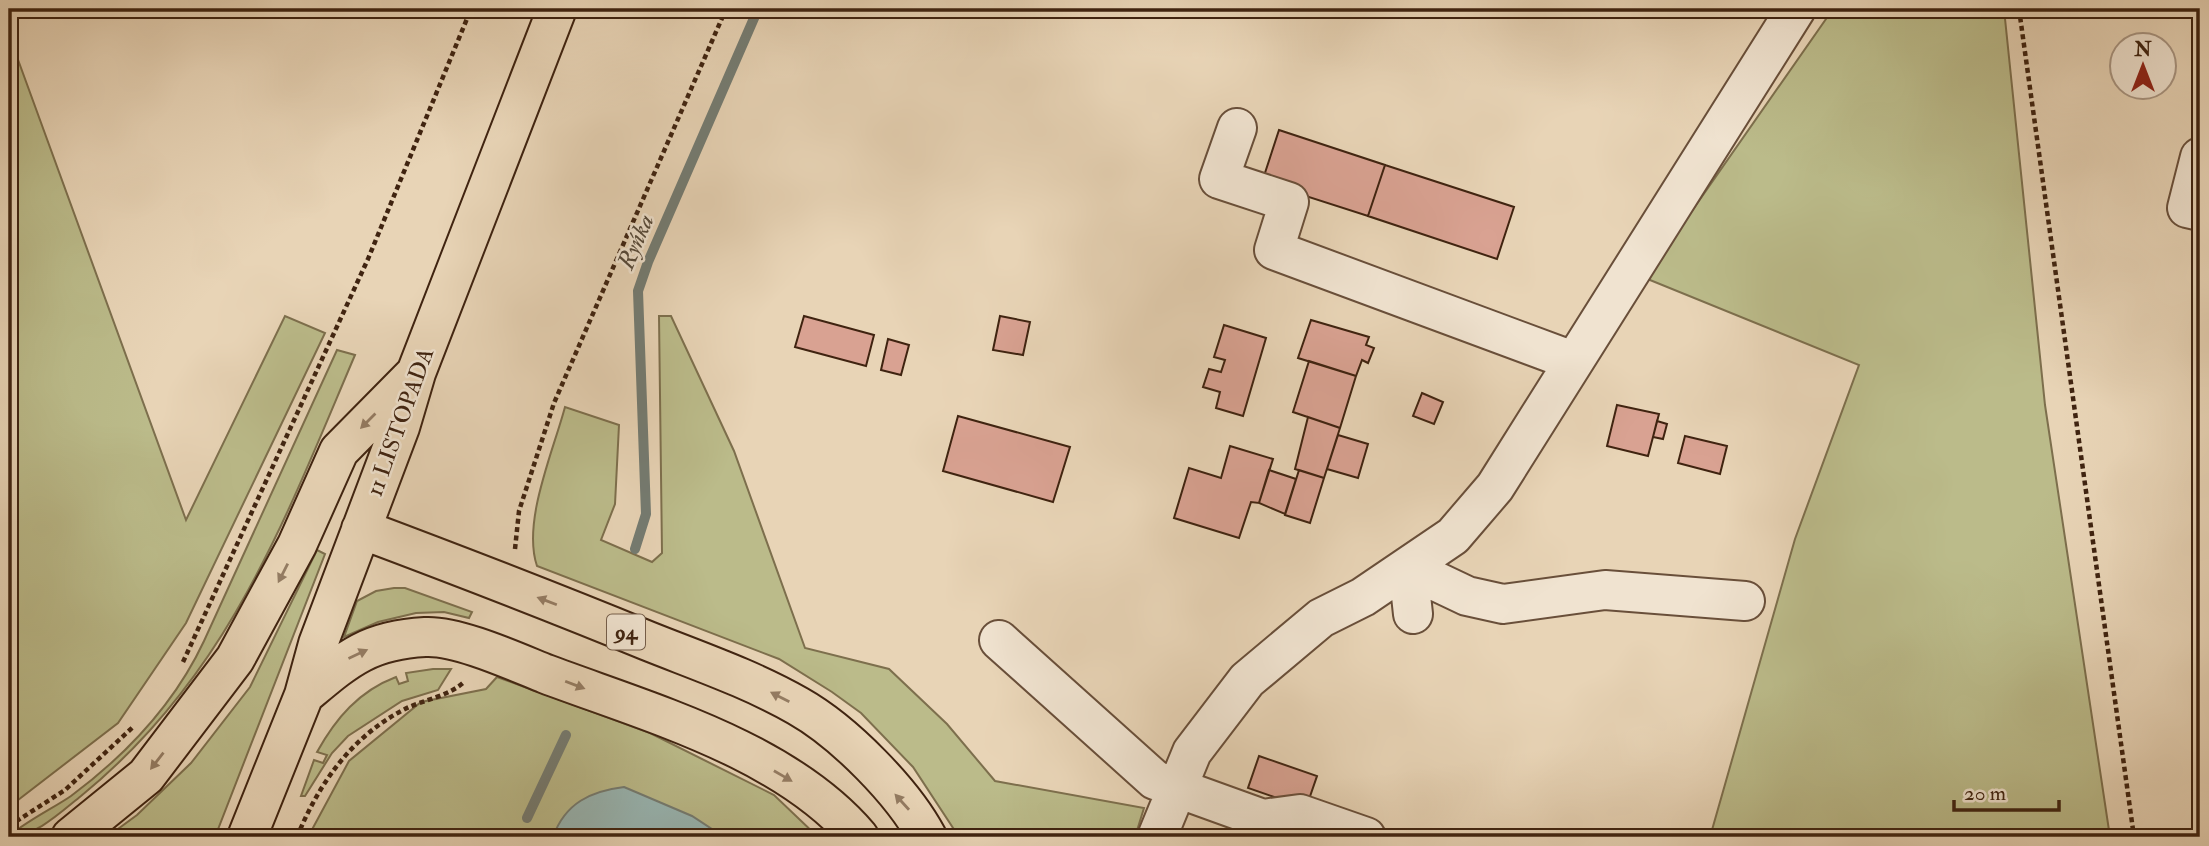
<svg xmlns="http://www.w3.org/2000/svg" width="2209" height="846" font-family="'IM FELL Double Pica',serif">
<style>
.green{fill:#bbbb8a;stroke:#7d6f4d;stroke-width:2}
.water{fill:#98b7b5;stroke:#747c73;stroke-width:2}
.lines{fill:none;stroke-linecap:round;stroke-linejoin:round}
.stream{stroke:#747c73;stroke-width:10}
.building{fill:#d9a292;stroke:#3f2310;stroke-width:2}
.minor-casing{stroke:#694f3a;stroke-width:42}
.major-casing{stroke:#3f2310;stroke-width:42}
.path{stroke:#3f2310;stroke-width:4.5;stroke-dasharray:5 3.5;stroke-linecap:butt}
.minor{stroke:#f0e3d0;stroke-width:38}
.major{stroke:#e8d4b6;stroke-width:38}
.oneway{fill:#947c63}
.labels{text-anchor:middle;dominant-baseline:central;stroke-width:5;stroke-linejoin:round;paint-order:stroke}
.shield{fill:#f0e3d0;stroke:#745d4a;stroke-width:2}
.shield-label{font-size:21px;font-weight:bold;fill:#3f2310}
.street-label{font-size:23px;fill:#3f2310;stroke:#f0e3d0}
.water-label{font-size:24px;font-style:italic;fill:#554839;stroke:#f0e3d0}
</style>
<rect width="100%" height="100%" fill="#e8d4b6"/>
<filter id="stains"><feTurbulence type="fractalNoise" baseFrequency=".00286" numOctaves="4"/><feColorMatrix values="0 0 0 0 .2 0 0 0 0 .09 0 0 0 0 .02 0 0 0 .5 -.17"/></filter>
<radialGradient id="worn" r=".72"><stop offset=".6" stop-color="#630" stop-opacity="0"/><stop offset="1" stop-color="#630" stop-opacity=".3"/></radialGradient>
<path class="green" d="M1833 9H2004L2045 405 2110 837H1710L1795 539 1859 365 1645 278Z
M9 35 186 520 285 316 325 333 186 623 118 723 9 807Z
M659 316H671L734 451 805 648 889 669 947 724 995 781 1144 808 1135 837H959L913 767 861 713 832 692 779 659 537 566C522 522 553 452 565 407L619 425 615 504 601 540 652 562 662 553Z
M337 350 355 355C283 524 228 676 81 796 61 812 35 837 9 837 16 827 57 806 71 796 126 755 175 703 204 641Z
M317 550 325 554 215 837H107L137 815 191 763 250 687Z
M394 588H405L472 612 469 618 444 612 416 613 378 622 344 637 357 601 376 591Z
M433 669H451L438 690 402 701 348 736 332 753 305 796H301L314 760 323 763 327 755 317 752C336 718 359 691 396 677L399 684 408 681 406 673Z
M497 677 650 733 774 795 818 837H308L349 761 421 702 486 689Z"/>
<path class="water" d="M624 787 692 816 724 837H553C565 803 591 791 624 787Z"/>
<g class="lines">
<path class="stream" d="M635 549 646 514 638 291 648 262 758 9
M527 818 566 735"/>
</g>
<path class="building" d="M1279 130 1385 165 1368 216 1262 182Z
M1385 165 1514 207 1497 259 1368 216Z
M804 316 874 335 866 366 795 347Z
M1000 316 1030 322 1023 355 993 350Z
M1311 320 1369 337 1366 345 1374 348 1368 363 1362 360 1356 376 1298 358Z
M1224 325 1266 338 1243 416 1216 408 1220 392 1203 387 1209 369 1221 372 1225 360 1214 357Z
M888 339 909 345 901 375 881 370Z
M1309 361 1356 376 1340 428 1293 412Z
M1422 393 1443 402 1434 424 1413 416Z
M1617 405 1659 414 1648 456 1607 446Z
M958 416 1070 447 1053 502 943 471Z
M1308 417 1340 428 1324 478 1295 469Z
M1657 421 1667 424 1663 439 1653 437Z
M1338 435 1368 444 1358 478 1327 469Z
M1685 436 1727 446 1720 474 1678 463Z
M1230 446 1273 459 1259 503 1251 502 1239 538 1174 518 1189 468 1221 478Z
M1269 470 1296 479 1285 514 1259 503Z
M1299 470 1324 478 1310 523 1285 515Z
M1259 756 1317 776 1306 808 1248 788Z"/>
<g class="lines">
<g class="minor-casing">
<path id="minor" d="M1237 128 1219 179 1289 202 1274 250 1573 361
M2200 157 2187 208 2200 211
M1408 568 1467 596 1503 604 1605 590 1745 601
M1408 568 1413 614
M999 640 1155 780 1263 819 1300 814 1366 837
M1157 837 1192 752 1247 680 1321 618 1363 597 1453 536 1495 487 1796 9"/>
</g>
<g class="major-casing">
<path id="major" d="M361 529C457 565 553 602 648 641 698 661 751 679 798 706 844 732 903 792 927 837
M304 695C346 660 367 640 425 637 457 635 516 662 546 674 650 713 785 750 859 837
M71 837 146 776 235 659 297 545 339 451 413 376
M247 837 304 695 318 644 400 427 416 373 557 9"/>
</g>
<path class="path" d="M2019 9 2134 837
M515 549 519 511 554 403 726 9
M183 662 368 259 471 9
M9 826 65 790 133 727
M297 837C319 783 352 736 405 709 423 700 449 696 464 682"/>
<use href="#minor" class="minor"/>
<use href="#major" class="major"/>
</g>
<defs><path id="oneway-solid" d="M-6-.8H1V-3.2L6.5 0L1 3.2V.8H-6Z" transform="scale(1.75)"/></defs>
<g class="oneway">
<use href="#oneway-solid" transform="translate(368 421) rotate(135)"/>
<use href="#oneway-solid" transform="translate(283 573) rotate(117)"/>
<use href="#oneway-solid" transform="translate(547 601) rotate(-159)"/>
<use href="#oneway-solid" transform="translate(358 654) rotate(-25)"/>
<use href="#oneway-solid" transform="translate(575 685) rotate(21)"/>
<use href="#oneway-solid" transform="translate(780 697) rotate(-153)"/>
<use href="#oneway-solid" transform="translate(157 761) rotate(128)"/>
<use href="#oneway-solid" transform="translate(783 776) rotate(30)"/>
<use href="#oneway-solid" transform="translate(902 802) rotate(-132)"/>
</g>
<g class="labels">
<rect class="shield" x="607" y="614.5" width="38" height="35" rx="5"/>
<g class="shield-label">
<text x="626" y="632">94</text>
</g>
<g class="street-label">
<text transform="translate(400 422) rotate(-70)">11 LISTOPADA</text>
</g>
<g class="water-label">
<text transform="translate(636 242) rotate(-67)">Ryńka</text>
</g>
</g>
<rect width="2209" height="846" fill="none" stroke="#e8d4b6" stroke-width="35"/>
<rect x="10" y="10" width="2188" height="825" fill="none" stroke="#3f2310" stroke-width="3.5"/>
<rect x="18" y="18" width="2174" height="811" fill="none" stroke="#3f2310" stroke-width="2"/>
<g transform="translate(2143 66)"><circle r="33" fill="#f0e3d0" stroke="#a99683" stroke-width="2"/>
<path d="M0-5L12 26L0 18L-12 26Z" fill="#8f2418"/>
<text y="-10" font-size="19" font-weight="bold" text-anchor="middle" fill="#3f2310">N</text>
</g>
<path d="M1954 800v10h105v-10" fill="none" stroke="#3f2310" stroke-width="3.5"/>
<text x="1964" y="800" font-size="21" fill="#3f2310" stroke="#f0e3d0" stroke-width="5" paint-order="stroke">20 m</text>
<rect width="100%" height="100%" filter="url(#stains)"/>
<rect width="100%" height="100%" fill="url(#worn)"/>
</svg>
